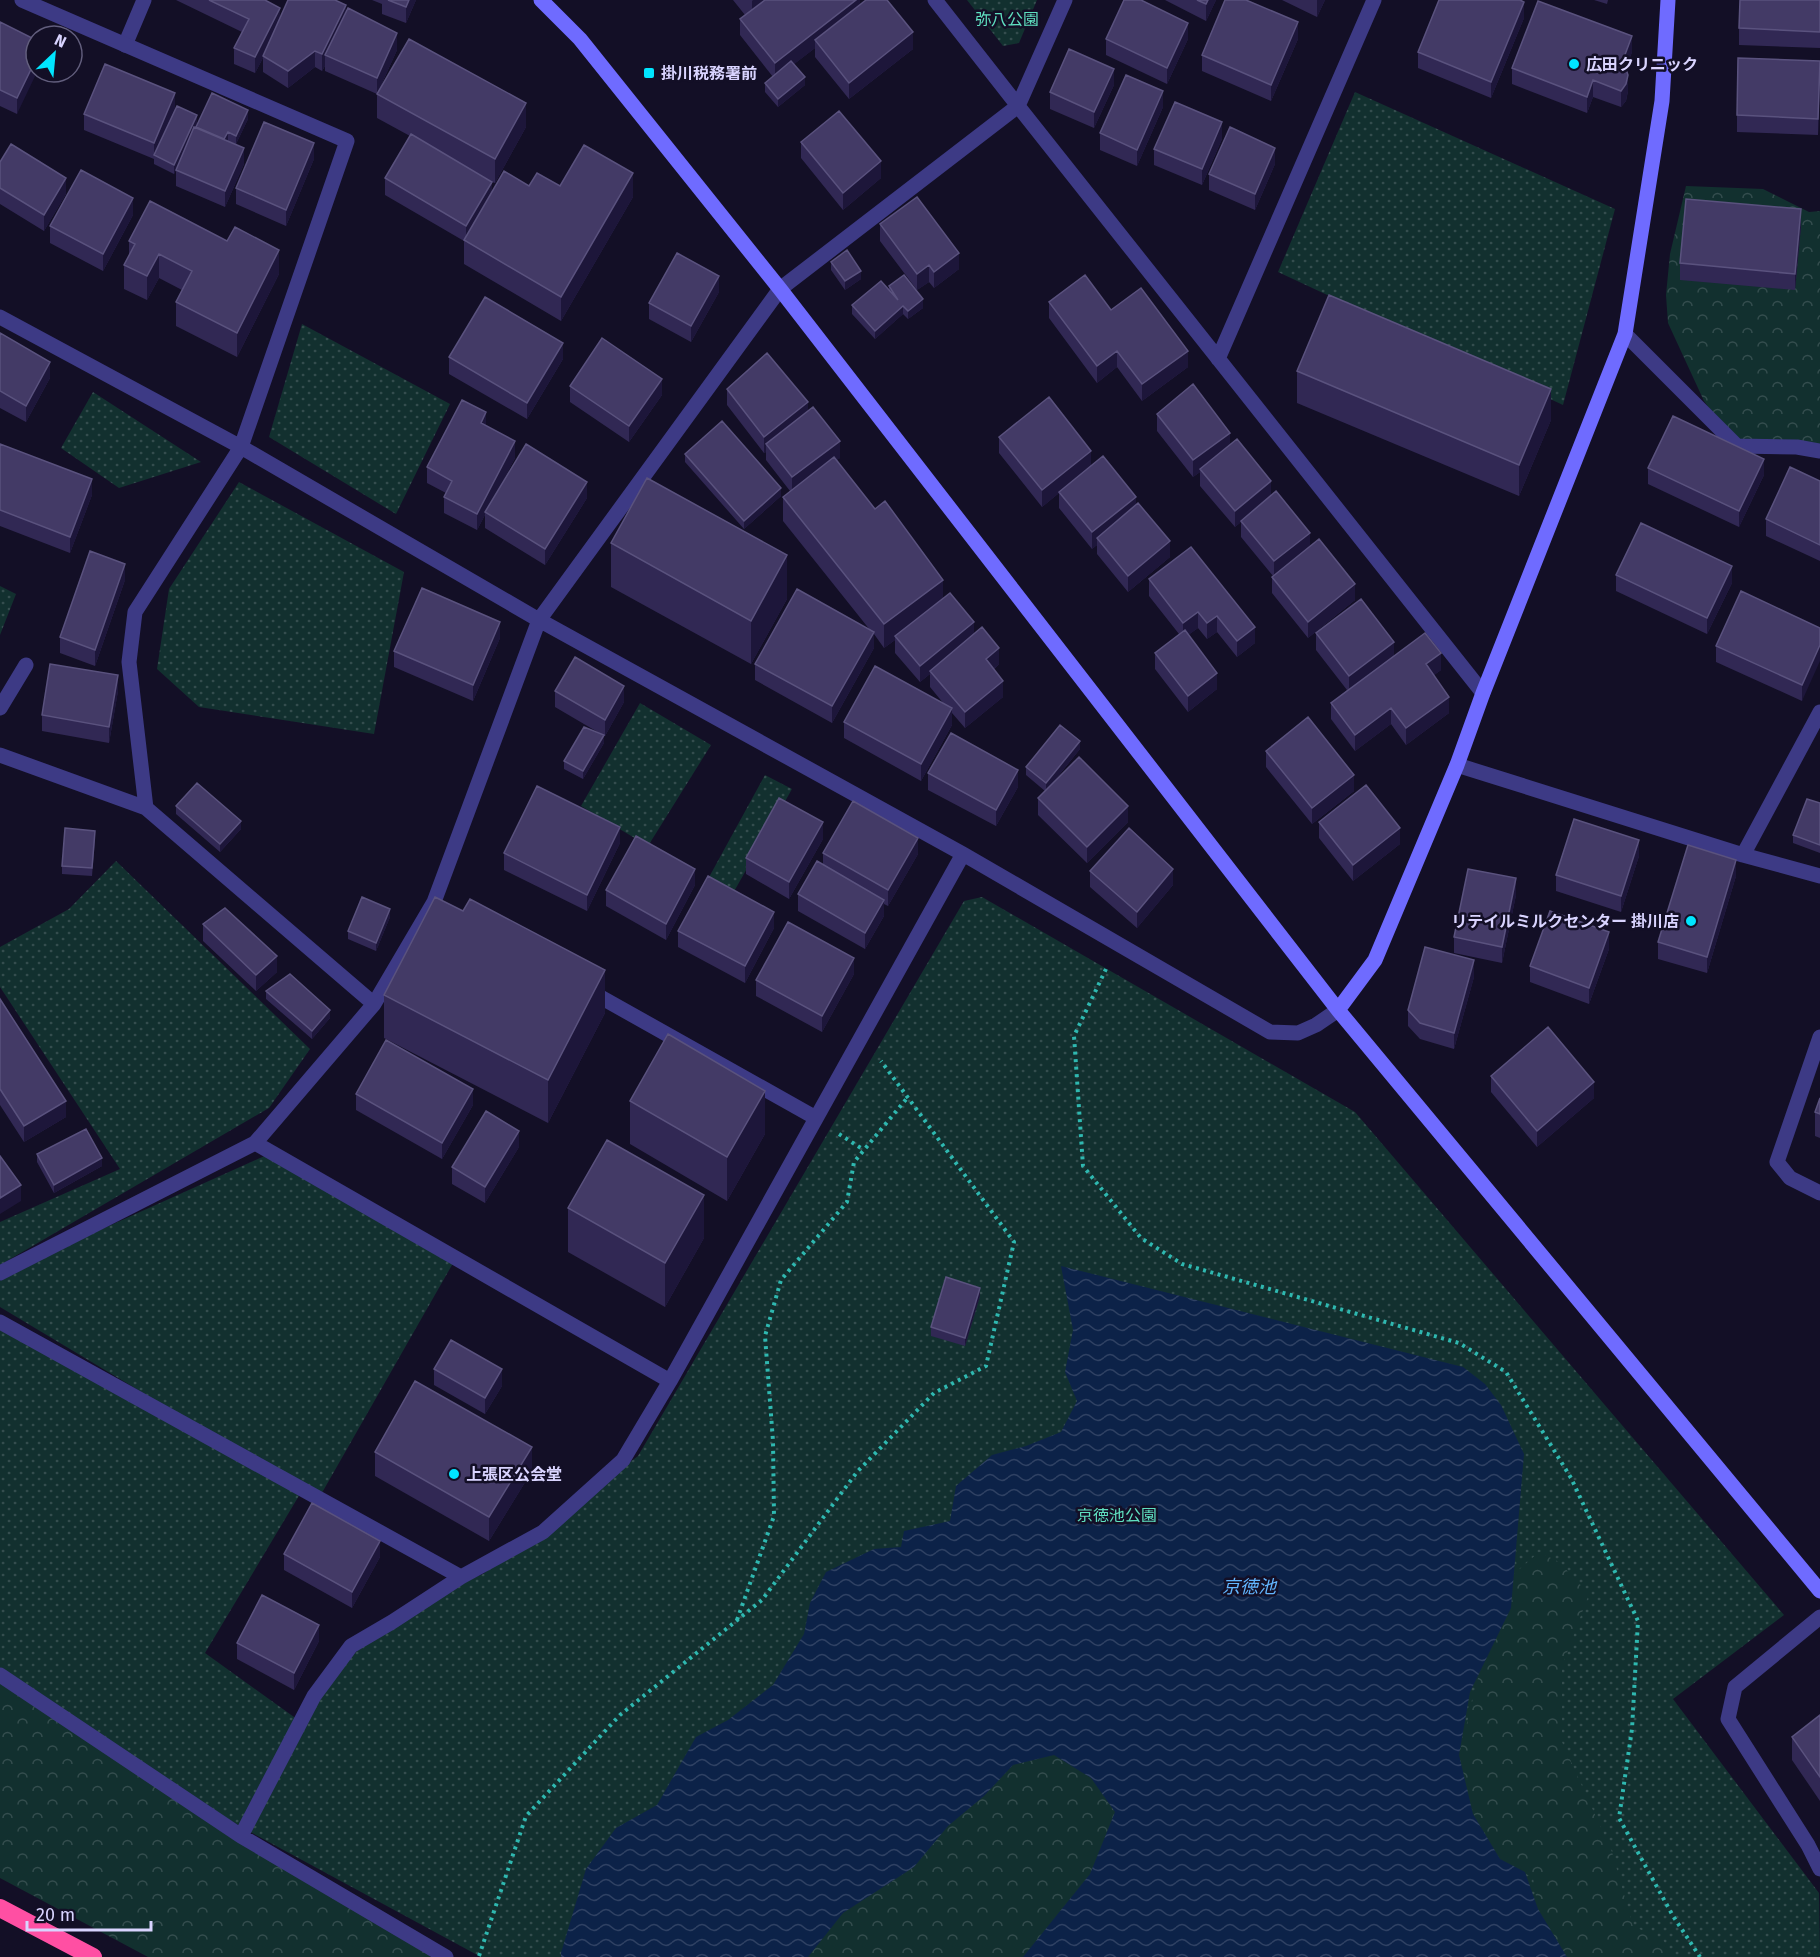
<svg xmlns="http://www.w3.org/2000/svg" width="1820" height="1957" font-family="'Fira Sans','Noto Sans JP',sans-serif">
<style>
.grass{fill:url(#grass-dots)}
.forest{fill:url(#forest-crowns)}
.water{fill:url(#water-waves)}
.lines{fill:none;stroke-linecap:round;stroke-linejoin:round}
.path{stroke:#2fb8b0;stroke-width:4;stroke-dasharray:3 4.5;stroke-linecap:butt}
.lane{stroke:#3d3a85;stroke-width:15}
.street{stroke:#3d3a85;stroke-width:15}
.secondary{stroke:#6f6bff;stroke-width:15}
.highway{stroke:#ff4fa3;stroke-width:18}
.wall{fill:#312854}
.shaded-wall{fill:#1d163a}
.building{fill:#433a66;stroke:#5a527e;stroke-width:1.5}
.poi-dot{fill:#00e5ff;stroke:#130f26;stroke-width:2}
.labels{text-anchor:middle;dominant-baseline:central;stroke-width:5;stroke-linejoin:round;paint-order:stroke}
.park-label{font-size:16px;fill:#5fe0c0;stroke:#130f26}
.poi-label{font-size:16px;font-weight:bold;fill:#d9d4ff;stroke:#130f26;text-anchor:start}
.water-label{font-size:18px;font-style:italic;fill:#62b6ff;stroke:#130f26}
</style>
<defs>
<pattern id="grass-dots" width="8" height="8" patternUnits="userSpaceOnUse" patternTransform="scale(1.5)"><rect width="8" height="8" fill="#12302f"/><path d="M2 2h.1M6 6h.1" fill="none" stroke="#344d4e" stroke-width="1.8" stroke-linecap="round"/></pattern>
<pattern id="forest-crowns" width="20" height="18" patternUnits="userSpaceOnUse" patternTransform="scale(1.5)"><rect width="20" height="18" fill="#12302f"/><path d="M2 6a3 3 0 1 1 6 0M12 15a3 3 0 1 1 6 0" fill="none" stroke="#344d4e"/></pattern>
<pattern id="water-waves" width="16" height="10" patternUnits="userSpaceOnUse" patternTransform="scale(1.5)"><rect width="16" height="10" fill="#0c2248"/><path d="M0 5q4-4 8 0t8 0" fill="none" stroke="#2f4163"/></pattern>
</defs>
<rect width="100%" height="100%" fill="#130f26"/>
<path class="grass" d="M967 0H1037L1019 43 1003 46Z
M1355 92 1615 209 1563 405 1278 272Z
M302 324 450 404 396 514 269 437Z
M93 392 201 462 119 488 61 448Z
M239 482 404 572 374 734 199 707 157 669 169 589Z
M0 586 16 594 0 635Z
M640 703 711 745 648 846 581 806Z
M765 775 792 789 732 895 708 879Z
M116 861 310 1049 269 1108 0 1265V1222L120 1169 0 987V947L69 909Z
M982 897 1355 1112 1784 1615 1673 1699 1819 1893 1820 1957H481L245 1829 0 1685V1322L288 1480 0 1307V1275L271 1153 456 1258 319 1498 303 1489 205 1653 301 1722 314 1696 358 1650 432 1595 483 1574 638 1456 964 901Z"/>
<path class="forest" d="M1686 186 1763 189 1809 212 1820 211V448L1737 446 1704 401 1668 323 1666 295 1670 254Z
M1539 1552 1559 1562 1589 1594 1562 1666V1742L1612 1852 1633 1926 1663 1940 1674 1957H1567L1538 1909 1533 1878 1500 1859 1473 1813 1459 1755 1479 1674 1514 1574Z
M0 1675 438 1957H148L0 1878Z
M1054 1754 1091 1778 1120 1822 1090 1874 1026 1955 1023 1957H808L843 1913 914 1867 948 1826 984 1796 1013 1765Z"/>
<path class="water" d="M1061 1266 1463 1367 1485 1384 1501 1405 1524 1454 1511 1608 1470 1692 1459 1755 1473 1814 1500 1859 1525 1872 1538 1909 1567 1957H1023L1090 1874 1115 1812 1091 1778 1054 1755 1013 1765 984 1796 948 1826 914 1867 843 1913 808 1957H561V1953L586 1869 616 1828 657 1805 696 1737 728 1720 773 1685 804 1634 810 1603 826 1572 874 1549 901 1547 904 1531 950 1521 956 1486 992 1455 1026 1446 1061 1432 1077 1401 1065 1372 1073 1330Z"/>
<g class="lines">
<path class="path" d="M1106 969 1074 1036 1083 1166 1141 1238 1182 1264 1459 1343 1506 1372 1571 1478 1638 1621 1632 1729 1619 1818 1673 1916 1700 1957
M839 1134 864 1150
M737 1620 774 1516 773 1441 765 1336 781 1280 847 1202 854 1162 908 1097
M479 1956 526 1816 620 1715 762 1600 857 1472 934 1393 986 1366 1014 1242 881 1061"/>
<path class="lane" d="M125 45 144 0"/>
<path class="street" d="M22 0 347 141 241 447 135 612 129 662 146 808
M935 0 1018 106 1483 693
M0 317 241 447 539 620 963 854 1270 1032 1298 1033 1316 1025 1338 1010
M1625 334 1737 446 1797 447 1820 451
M1218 359 1374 0
M0 708 26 665
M0 755 146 808 374 1004
M1457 765 1743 855 1820 876
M1743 855 1820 712
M588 990 816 1118
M1820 1037 1777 1162 1790 1178 1820 1193
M255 1143 670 1381
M0 1273 255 1143 374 1004 434 902 539 620 780 289 1018 106 1065 0
M0 1322 461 1577
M1820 1617 1735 1687 1728 1719 1808 1845 1820 1869
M0 1675 241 1836 446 1957
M241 1836 314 1696 351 1646 392 1622 461 1577 543 1532 623 1460 670 1381 963 854"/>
<path class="secondary" d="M541 0 580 39 780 289 1338 1010 1820 1591
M1338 1010 1375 960 1457 765 1483 693 1625 334 1662 101 1668 0"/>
<path class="highway" d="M0 1908 93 1957"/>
</g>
<path class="wall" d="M176 0H265L280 19 346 12 397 50 378 92 526 127 495 183 492 182V192L529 186H560L633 197 561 321 464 264V241L385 195V178L410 136 377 118V94L325 71V66L322 71 315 67 288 88 263 72V58L255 73 234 64V48L242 32Z
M372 0H416L406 23 382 14V4Z
M733 0H860V4L913 49 849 99 815 57V48L794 64 805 85 778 107 765 92V83L773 77 740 35V19L745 15Z
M1165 0H1216L1206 21Z
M1282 0H1325L1317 17Z
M1594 0H1608L1607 4Z
M1820 0V48L1739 45V28Z
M1524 18 1491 98 1418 68V52Z
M0 22 36 40 17 114 0 106Z
M1106 39H1188L1167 84 1106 55Z
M1298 39 1271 101 1202 71V55Z
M1632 52 1626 69 1628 91 1626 101 1621 107 1593 97 1587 113 1512 84V68Z
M1820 77 1818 135 1737 132V115Z
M1114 85 1094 128 1050 109V92Z
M1163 107 1137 166 1100 150V133Z
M175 109 197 123 195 127 248 119 236 144 227 141 244 164 225 207 176 186V170L174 174 154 164V159L84 130V114Z
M1222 139 1202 185 1154 165V149Z
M801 142 881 178 843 210 801 158Z
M314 159 286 226 236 204V188Z
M0 162 66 194 44 231 0 204Z
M1275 164 1255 210 1209 190V174Z
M133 215 103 271 50 243V226Z
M880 224 959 269 934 288 929 282 917 290 880 241Z
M1801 226 1795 290 1680 280V263Z
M129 241 279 274 237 357 176 326V302L182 290 159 278 147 300 124 289V265L129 256Z
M831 262 861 279 845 290 831 270Z
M889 286 923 308 908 319 903 314 875 339 852 314V305L889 290Z
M719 292 691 342 649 319V303Z
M1049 302 1111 310 1188 367 1142 401 1117 367 1097 383 1049 318Z
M0 333 50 378 26 422 0 408Z
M449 357 563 359 527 419 449 374Z
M1297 371 1551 420 1519 496 1297 403Z
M570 386 662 395 629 442 570 402Z
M727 389 808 410 840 458 836 460 943 599 974 634 999 664 994 669 1003 697 965 728 952 713V725L921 781 844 738V722L944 704 930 687V674L920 682 895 653V640L884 648 874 634V648L832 723 755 680V664L870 630 783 521V497L790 491 766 460V452L764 453 727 405Z
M1157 414 1230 445 1310 546 1355 600 1308 638 1272 593V577L1273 576 1241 537V522L1235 527 1200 486V472L1193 477 1157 431Z
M486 426 515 458 496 493 587 498 545 565 485 528V515L477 530 444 513V497L446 493 427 483V467Z
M999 437 1091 465 1136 505 1170 557 1128 592 1097 554V545L1092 549 1059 508V493L1042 507 999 453Z
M0 444 92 495 70 553 0 526Z
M685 454 781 496 744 529 685 462Z
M1648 468 1764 475 1739 527 1648 484Z
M1820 481V561L1766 536V519Z
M611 543 787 599 751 664 611 587Z
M1191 547 1255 643 1237 657 1217 632 1207 639 1198 628 1188 635 1217 689 1188 712 1155 669V653L1179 634 1149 596V579Z
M1616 575 1732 583 1707 634 1616 591Z
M125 580 95 666 60 653V637Z
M1820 628 1802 701 1716 662V646Z
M1316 633 1441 670 1434 675 1449 713 1406 745 1391 724 1355 751 1331 719V703L1347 690 1316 650Z
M500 638 473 701 394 667V651Z
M118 691 109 743 42 731V715Z
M555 691 624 702 605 736H604V743L583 779 564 769V761L601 734 555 707Z
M1080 749 1051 785 1128 822 1087 863 1038 815V798L1045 791 1026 775V767Z
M1266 751 1354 791 1312 824 1266 767Z
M928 773 1018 787 996 826 928 790Z
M1820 803V853L1793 843V835Z
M176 806 241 829 220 852 176 814Z
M1319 822 1400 844 1353 881 1319 838Z
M95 839 92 876 62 874V866Z
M823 839 789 899 746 874V858Z
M620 843 587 911 504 870V853Z
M823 853 918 854 888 906 884 904V916L865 949 798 911V894L823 864Z
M1639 856 1621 912 1556 891V875Z
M1090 871 1173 885 1137 928 1090 887Z
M1736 876 1707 973 1658 959V942Z
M695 885 666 940 606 906V890Z
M1516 895 1502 963 1454 953V937Z
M390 917 376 951 348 939V931Z
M203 924 277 972 256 991 203 941Z
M774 928 745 983 678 947V931Z
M1609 949 1589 1004 1530 982V966Z
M854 974 822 1032 756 996V980Z
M1474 977 1454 1049 1420 1039 1408 1026V1010Z
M266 991 330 1018 312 1039 266 999Z
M384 995 605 1013 548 1123 384 1038Z
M0 999 66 1117 24 1142 0 1105Z
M1491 1076 1594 1098 1537 1147 1491 1092Z
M356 1094 473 1105 442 1159 356 1110Z
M1820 1098V1138L1815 1136V1112Z
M630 1101 765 1134 727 1201 630 1144Z
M519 1147 485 1203 452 1184V1167Z
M37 1154 102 1166 54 1193 37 1162Z
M568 1208 704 1238 665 1307 568 1252Z
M980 1296 965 1346 931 1336V1327Z
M434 1369 502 1386 485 1414 434 1385Z
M375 1452 532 1471 489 1541 375 1476Z
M284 1554 380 1557 352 1608 284 1570Z
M319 1641 294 1690 237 1659V1643Z
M1820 1715V1801L1792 1760V1737Z"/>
<path class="shaded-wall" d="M409 0H416L406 23V7Z
M753 0H785L752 25V1Z
M856 0H860V13L815 40V48L775 79V63Z
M1208 0H1216L1206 21V4Z
M1317 0H1325L1317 17Z
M1524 2V18L1491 98V82Z
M346 5V21L325 55V66L322 71V54Z
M280 8V25L263 56V58L255 73V57Z
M1298 22V39L1271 101V85Z
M1188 23V39L1167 84V68Z
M913 32V49L849 99V83Z
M397 33V50L377 94V78Z
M1632 36V52L1623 76V60Z
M315 51V67L288 88V71Z
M36 59V72H37L17 114V98Z
M1820 61V77L1818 135V119Z
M1114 69V85L1094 128V112Z
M1628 75V91L1626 101 1621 107V91Z
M805 77V85L778 107V99Z
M1593 80V97L1587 113V97Z
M1163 91V107L1137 166V150Z
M175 93V109L154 156V143Z
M526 103V127L495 183V159Z
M248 110V119L236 144V136Z
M197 115V123L174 174V165Z
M1222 122V139L1202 185V169Z
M228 132V140L223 150V142Z
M314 143V159L286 226V210Z
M244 148V164L225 207V191Z
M1275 148V164L1255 210V194Z
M881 161V178L843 210V193Z
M633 173V197L561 321V297Z
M66 178V194L44 231V215Z
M492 182V198L466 243V226Z
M133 198V215L103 271V254Z
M1801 209V226L1795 290V274Z
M279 250V274L237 357V333Z
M959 253V269L934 288V272Z
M159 254V278L147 300V276Z
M929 265V282L917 290V274Z
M861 271V279L845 290V281Z
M719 276V292L691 342V326Z
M923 299V308L908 319V311Z
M903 306V314L875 339V331Z
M563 343V359L527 419V403Z
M1117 351V367L1097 383V366Z
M1188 351V367L1142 401V384Z
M50 362V378L26 422V406Z
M662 379V395L629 442V426Z
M1551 389V420L1519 496V465Z
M808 402V418L766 444V452L764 453V437Z
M486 412V429L481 423Z
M1230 433V449L1200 469V472L1193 477V460Z
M515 441V458L486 513 485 512V515L477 530V514Z
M840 441V458L792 494V477Z
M1091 451V467L1042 507V490Z
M1764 459V475L1739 527V511Z
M92 479V495L70 553V537Z
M1271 481V497L1235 527V511Z
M587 482V498L545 565V549Z
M781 488V496L744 529V521Z
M1136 497V513L1097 538V545L1092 549V532Z
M1310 533V549L1274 578V561Z
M1170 541V557L1128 592V576Z
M787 555V599L751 664V621Z
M125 564V580L95 666V650Z
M1732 566V583L1707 634V618Z
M943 580V604L895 636V640L884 648V624Z
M1355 584V600L1308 638V622Z
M1198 612V628L1183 639V623Z
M1217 616V632L1207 639V623Z
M500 622V638L473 701V685Z
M974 622V638L930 671V674L920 682V666Z
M1255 627V643L1237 657V641Z
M874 632V648L832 723V706Z
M1394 642V658L1349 692V676Z
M1820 645V661L1802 701V685Z
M999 648V664L986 675V659Z
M1441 653V670L1426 681V664Z
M1217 673V689L1188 712V696Z
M118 675V691L109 743V727Z
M1003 681V697L965 728V712Z
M624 686V702L605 736V720Z
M1449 697V713L1406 745V728Z
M952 708V725L921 781V764Z
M1391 708V724L1355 751V735Z
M604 735V743L583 779V771Z
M1080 741V749L1046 791V783Z
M1018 770V787L996 826V810Z
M1354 775V791L1312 824V808Z
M1128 806V822L1087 863V847Z
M241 821V829L220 852V844Z
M823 822V839L789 899V882Z
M620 827V843L587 911V895Z
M1400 828V844L1353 881V865Z
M918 838V854L888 906V890Z
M1639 840V856L1621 912V896Z
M1736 860V876L1707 973V957Z
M695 869V885L666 940V924Z
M1173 869V885L1137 928V912Z
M1516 878V895L1502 963V947Z
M884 900V916L865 949V933Z
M390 909V917L376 951V943Z
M774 912V928L745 983V966Z
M1609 932V949L1589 1004V988Z
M277 956V972L256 991V975Z
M854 958V974L822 1032V1016Z
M1474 960V977L1454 1049V1033Z
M605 970V1013L548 1123V1080Z
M330 1010V1018L312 1039V1031Z
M1594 1082V1098L1537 1147V1131Z
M473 1089V1105L442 1159V1143Z
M765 1091V1134L727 1201V1157Z
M66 1101V1117L24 1142V1126Z
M519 1131V1147L485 1203V1187Z
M102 1158V1166L54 1193V1185Z
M21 1185V1201L0 1214V1198Z
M704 1195V1238L665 1307V1263Z
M980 1288V1296L965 1346V1338Z
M502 1369V1386L485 1414V1398Z
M532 1447V1471L489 1541V1517Z
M380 1541V1557L352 1608V1592Z
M319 1625V1641L294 1690V1673Z"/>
<path class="building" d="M209 0H265L280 8 255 57 234 48 249 19Z
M288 0H335L346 5 322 54 315 51 288 71 263 56Z
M388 0H409L406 7Z
M765 0H856L775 63 740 19Z
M866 0H887L913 32 849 83 815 40Z
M1124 0H1141L1188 23 1167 68 1106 39Z
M1197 0H1208L1206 4Z
M1225 0H1246L1298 22 1271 85 1202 55Z
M1439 0H1520L1524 2 1491 82 1418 52Z
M1740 0H1820V32L1739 28Z
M1538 1 1632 36 1623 60 1628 75 1626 84 1621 91 1593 80 1587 97 1512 68Z
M348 8 397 33 377 78 325 55Z
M0 22 36 40V59L17 98 0 90Z
M409 39 526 103 495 159 377 94Z
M1069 49 1114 69 1094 112 1050 92Z
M1738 58 1820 61 1818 119 1737 115Z
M791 61 805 77 778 99 765 83Z
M105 64 175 93 154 143 84 114Z
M1126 75 1163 91 1137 150 1100 133Z
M212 93 248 110 236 136 228 132 224 139 196 127Z
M1175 102 1222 122 1202 169 1154 149Z
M177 106 197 115 174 165 154 155Z
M839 111 881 161 843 193 801 142Z
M264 122 314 143 286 210 236 188Z
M194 127 244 148 225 191 176 170Z
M1230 127 1275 148 1255 194 1209 174Z
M411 134 492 182 466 226 385 178Z
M11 144 66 178 44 215 0 188V162Z
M584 145 633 173 561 297 464 240 504 171 529 186 537 173 560 186Z
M81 170 133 198 103 254 50 226Z
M917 197 959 253 934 272 929 265 917 274 880 224Z
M1686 199 1801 209 1795 274 1680 263Z
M150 201 227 241 235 227 279 250 237 333 176 302 192 271 159 254 147 276 124 265 135 244 129 241Z
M847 250 861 271 845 281 831 262Z
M677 253 719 276 691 326 649 303Z
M904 275 923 299 908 311 903 306 875 331 852 305 881 281 898 300 889 286Z
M1085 275 1111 310 1141 288 1188 351 1142 384 1117 351 1097 366 1049 302Z
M1329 295 1551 389 1519 465 1297 371Z
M485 297 563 343 527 403 449 357Z
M0 333 50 362 26 406 0 391Z
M602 338 662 379 629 426 570 386Z
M767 353 808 402 764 437 727 389Z
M1193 384 1230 433 1193 460 1157 414Z
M1049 397 1091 451 1042 490 999 437Z
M462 400 486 412 481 423 515 441 477 514 444 497 452 481 427 467Z
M813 407 840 441 792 477 766 444Z
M1673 416 1764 459 1739 511 1648 468Z
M722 421 781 488 744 521 685 454Z
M1237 439 1271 481 1235 511 1200 469Z
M0 444 92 479 70 537 0 510Z
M526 444 587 482 545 549 485 512Z
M1103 456 1136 497 1092 532 1059 492Z
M834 457 875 509 885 501 943 580 884 624 783 497Z
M1790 467 1820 481V545L1766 519Z
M647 478 787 555 751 621 611 543Z
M1276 491 1310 533 1274 561 1241 521Z
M1138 503 1170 541 1128 576 1097 538Z
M1641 523 1732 566 1707 618 1616 575Z
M1319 539 1355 584 1308 622 1272 577Z
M1191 547 1255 627 1237 641 1217 616 1207 623 1198 612 1183 623 1149 579Z
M90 551 125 564 95 650 60 637Z
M422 588 500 622 473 685 394 651Z
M797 589 874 632 832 706 755 664Z
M1741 591 1820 628V645L1802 685 1716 646Z
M950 593 974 622 920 666 895 636Z
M1361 599 1394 642 1349 676 1316 633Z
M982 627 999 648 986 659 1003 681 965 712 930 671Z
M1185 630 1217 673 1188 696 1155 653Z
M1425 633 1441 653 1426 664 1449 697 1406 728 1391 708 1355 735 1331 703Z
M575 657 624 686 605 720 555 691Z
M50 664 118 675 109 727 42 715Z
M875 666 952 708 921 764 844 722Z
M1308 717 1354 775 1312 808 1266 751Z
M1060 725 1080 741 1046 783 1026 767Z
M584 727 604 735 583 771 564 761Z
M951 733 1018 770 996 810 928 773Z
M1079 757 1128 806 1087 847 1038 798Z
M197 783 241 821 220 844 176 806Z
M1366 785 1400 828 1353 865 1319 822Z
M537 786 620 827 587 895 504 853Z
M779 798 823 822 789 882 746 858Z
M1807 799 1820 803V845L1793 835Z
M853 801 918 838 888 890 823 853Z
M1574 819 1639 840 1621 896 1556 875Z
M65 828 95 831 92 868 62 866Z
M1129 828 1173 869 1137 912 1090 871Z
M636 836 695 869 666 924 606 890Z
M1688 845 1736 860 1707 957 1658 942Z
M817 861 884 900 865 933 798 894Z
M1468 869 1516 878 1502 947 1454 937Z
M708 876 774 912 745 966 678 931Z
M362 897 390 909 376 943 348 931Z
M435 897 463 911 470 899 605 970 548 1080 384 995Z
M225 908 277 956 256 975 203 924Z
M1550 911 1609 932 1589 988 1530 966Z
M788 922 854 958 822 1016 756 980Z
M1425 947 1474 960 1454 1033 1420 1023 1408 1010Z
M290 974 330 1010 312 1031 266 991Z
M0 999 66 1101 24 1126 0 1089Z
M1548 1027 1594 1082 1537 1131 1491 1076Z
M668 1034 765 1091 727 1157 630 1101Z
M386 1040 473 1089 442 1143 356 1094Z
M1820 1098V1114L1815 1112Z
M486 1111 519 1131 485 1187 452 1167Z
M86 1129 102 1158 54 1185 37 1154Z
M607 1140 704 1195 665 1263 568 1208Z
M0 1156 21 1185 0 1198Z
M946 1277 980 1288 965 1338 931 1327Z
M451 1340 502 1369 485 1398 434 1369Z
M415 1381 532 1447 489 1517 375 1452Z
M312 1503 380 1541 352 1592 284 1554Z
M262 1595 319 1625 294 1673 237 1643Z
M1820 1715V1777L1792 1737Z"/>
<g class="poi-dot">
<circle cx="1574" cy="64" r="6"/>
<rect x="643" y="67" width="12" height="12" rx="3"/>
<circle cx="1691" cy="921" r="6"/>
<circle cx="454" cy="1474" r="6"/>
</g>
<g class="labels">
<g class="park-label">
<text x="1007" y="19">弥八公園</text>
<text x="1117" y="1515">京徳池公園</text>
</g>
<g class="poi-label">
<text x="1586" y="64">広田クリニック</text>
<text x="661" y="73">掛川税務署前</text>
<text x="1679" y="921" text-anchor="end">リテイルミルクセンター 掛川店</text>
<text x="466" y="1474">上張区公会堂</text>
</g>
<g class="water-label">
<text x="1249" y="1587">京徳池</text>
</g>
</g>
<g transform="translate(54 54) rotate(26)"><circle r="28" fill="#130f26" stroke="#625e7d" stroke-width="1.5"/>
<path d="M0-4.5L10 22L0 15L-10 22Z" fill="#00e5ff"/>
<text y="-9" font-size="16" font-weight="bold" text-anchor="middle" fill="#d9d4ff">N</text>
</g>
<path d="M27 1921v9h124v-9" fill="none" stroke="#d9d4ff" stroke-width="3"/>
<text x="36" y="1921" font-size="18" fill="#d9d4ff" stroke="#130f26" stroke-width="4.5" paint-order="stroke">20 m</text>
</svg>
